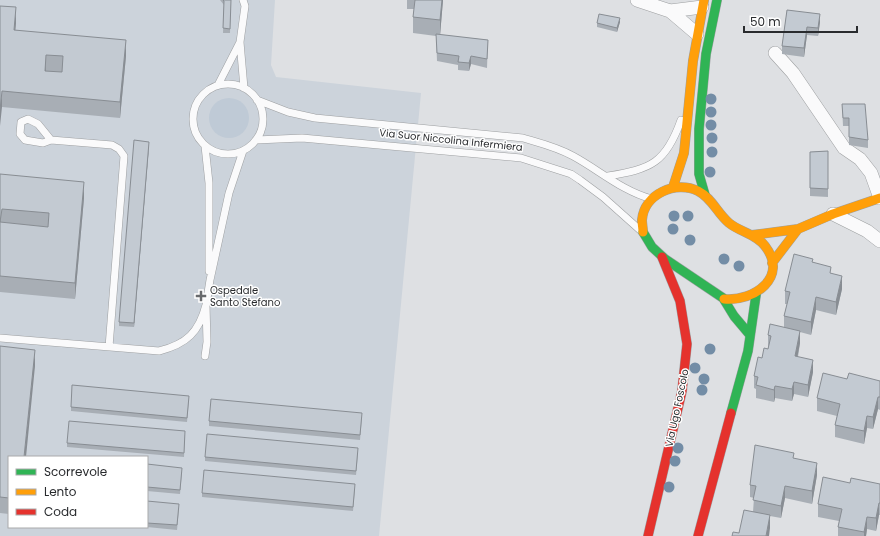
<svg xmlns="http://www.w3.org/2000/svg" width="880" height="536" font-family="Poppins,sans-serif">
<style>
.built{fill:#ccd3db;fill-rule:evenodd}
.green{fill:#bfcad6}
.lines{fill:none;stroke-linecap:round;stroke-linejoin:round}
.lane-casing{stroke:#9d9fa1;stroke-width:8}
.street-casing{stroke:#9d9fa1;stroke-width:14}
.fast-casing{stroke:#9d9fa1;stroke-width:10}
.slow-casing{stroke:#9d9fa1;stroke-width:10}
.jam-casing{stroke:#9d9fa1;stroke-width:10}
.lane{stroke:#fafafb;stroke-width:7}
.street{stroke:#fafafb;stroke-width:13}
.fast{stroke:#30b455;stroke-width:9}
.slow{stroke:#ff9f0a;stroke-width:9}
.jam{stroke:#e5322d;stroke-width:9}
.tree{fill:#738da6}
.wall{fill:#a8aeb5}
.shaded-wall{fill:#888d93}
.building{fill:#c3cad2;stroke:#888d93;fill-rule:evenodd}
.poi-dot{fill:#686a6d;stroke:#fff;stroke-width:1.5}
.labels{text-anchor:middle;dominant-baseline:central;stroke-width:3;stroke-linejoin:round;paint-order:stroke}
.street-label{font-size:10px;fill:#292b2e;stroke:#fff}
.poi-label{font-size:10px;fill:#292b2e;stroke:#fff;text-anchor:start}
</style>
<rect width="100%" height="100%" fill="#dee0e3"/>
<path class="built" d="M0 0H275L271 65 276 77 421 93 379 536H0ZM9 457H147V527H9Z"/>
<path class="green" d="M209 118a20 20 0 1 1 40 0a20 20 0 1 1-40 0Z"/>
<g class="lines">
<g class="lane-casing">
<path id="lane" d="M243 0 245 6 240 42 244 88
M193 119a35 35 0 1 1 70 0a35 35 0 1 1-70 0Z
M218 85 240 42
M257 100 288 112 315 118 523 138C540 143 557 147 573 156 599 170 622 191 652 199
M51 140 38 124 28 119 21 122 20 134 25 140 43 143 51 140 112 145 119 149 124 156 109 347
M256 140 302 138 521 158 571 174 580 180 603 197 640 230
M205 146 209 183V271
M608 176C651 169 666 163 681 120
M0 338 159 351C187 344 199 332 206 305
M205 356 207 342 206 305 210 280 229 193 243 151"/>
</g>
<g class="street-casing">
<path id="street" d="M637 0 670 11 697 34
M670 11 702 7
M775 53 793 73 844 148 860 159 871 173 880 198
M833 214 867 231 880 241"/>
</g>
<g class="fast-casing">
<path id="fast" d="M705 195 699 174V129L706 54 717 0
M643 232 652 247 665 259 723 298 734 316 750 335
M731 413 748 351 756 295"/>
</g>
<g class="slow-casing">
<path id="slow" d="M673 187 684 153 693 61 704 0
M643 232C643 228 642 224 642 220 644 194 676 180 698 191 712 198 717 213 729 223 740 232 756 234 765 246 789 277 754 302 724 299
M752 235 798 229 833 214 880 198
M772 263 798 229"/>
</g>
<g class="jam-casing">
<path id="jam" d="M648 536 682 391 687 344 680 301 662 257
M698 536 731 413"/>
</g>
<use href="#lane" class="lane"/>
<use href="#street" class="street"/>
<use href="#fast" class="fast"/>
<use href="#slow" class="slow"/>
<use href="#jam" class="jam"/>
</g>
<g class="tree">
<circle cx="711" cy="99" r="5.5"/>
<circle cx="711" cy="112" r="5.5"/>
<circle cx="711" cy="125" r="5.5"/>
<circle cx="712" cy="138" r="5.5"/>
<circle cx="712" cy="152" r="5.5"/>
<circle cx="710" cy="172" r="5.5"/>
<circle cx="674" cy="216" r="5.5"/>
<circle cx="688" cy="216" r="5.5"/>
<circle cx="673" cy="229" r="5.5"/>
<circle cx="690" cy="240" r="5.5"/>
<circle cx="724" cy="259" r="5.5"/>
<circle cx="739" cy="266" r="5.5"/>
<circle cx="710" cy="349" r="5.5"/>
<circle cx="695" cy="368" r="5.5"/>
<circle cx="704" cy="379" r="5.5"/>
<circle cx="702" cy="390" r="5.5"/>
<circle cx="678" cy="448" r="5.5"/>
<circle cx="675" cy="461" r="5.5"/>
<circle cx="669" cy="487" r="5.5"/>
</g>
<path class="wall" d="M220 0H231L230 33H223L224 5Z
M407 0H443L440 35 488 40 487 68 471 64 469 71 458 70V65L437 61 436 36 413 33V17L414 9H407Z
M0 6 16 23 15 30 126 56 120 118 2 107Z
M787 10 820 22 818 36 807 35 804 57 782 54V46Z
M620 22 617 32 597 27V23Z
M842 104 868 140V148L849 145V126H843Z
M149 146 134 327 119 326V322Z
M828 151V197L810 196V152Z
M0 174 84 198 75 299 0 292Z
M813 262 831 274 842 289 836 315 816 310 811 335 800 332V343L798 357 813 372 808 397 794 394 792 401 775 398 774 402 756 398V389L754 388V376L762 358 768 349V335L784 327V316L787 304H785V291Z
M0 346 35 366 9 457V514L0 513Z
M847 379 880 381V410L878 409 873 429 867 428 864 444 835 437V425L837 416 817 411V398Z
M189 400 187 422 71 411V407Z
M362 417 360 440 209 426V421Z
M185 435 184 457 67 447V443Z
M358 453 356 475 205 461V457Z
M794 458 817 475 812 504 785 498 781 518 770 516V528L739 533 753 512 754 498 750 497V485Z
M147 464 182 472 180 494 147 491Z
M850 483 880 484V515H879L876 531 867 529 866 536H838V527L839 521 818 517V504Z
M355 489 353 511 202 497V493Z
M147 501 179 508 177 530 147 527Z"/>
<path class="shaded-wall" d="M442 0H443L440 36V20Z
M16 7V23L14 46V30Z
M820 14V22L818 36V28Z
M620 18V22L617 32V28Z
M807 27V35L804 57V48Z
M126 40V56L120 118V102Z
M46 55V71H45Z
M471 56V64L469 71V63Z
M2 91V107L0 126V110Z
M149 142V146L134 327V323Z
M84 182V198L75 299V283Z
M842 276V289L836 315V302Z
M816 297V310L811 335V322Z
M800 331V343L795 369V356Z
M35 350V366L26 457H24Z
M813 360V372L808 397V385Z
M794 382V394L792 401V389Z
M775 386V398L774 402V390Z
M878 397V409L873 429V417Z
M867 416V428L864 444V431Z
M817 463V475L812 504V491Z
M785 486V498L781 518V506Z
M879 503V515L876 531V518Z
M770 515V528L769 536H766Z
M867 517V529L866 536H864V532Z"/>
<path class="building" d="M223 0H231L230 29 223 28 224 1Z
M415 0H442L440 20 413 17Z
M0 6 16 7 14 30 126 40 120 102 2 91 0 110ZM46 55 63 56 62 72 45 71Z
M787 10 820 14 818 28 807 27 804 48 782 46Z
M599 14 620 18 617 28 597 23Z
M436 34 488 40 487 59 471 56 469 63 458 62 459 56 437 53Z
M842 104H865L868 140 849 137V118H843Z
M134 140 149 142 134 323 119 322Z
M828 151V189L810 188V152Z
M0 174 84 182 75 283 0 276ZM2 209 49 213 48 227 0 222Z
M794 254 813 259 812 262 831 267 830 273 842 276 836 302 816 297 811 322 784 316 790 292 785 291Z
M770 324 800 331 795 356 813 360 808 385 794 382 792 389 775 386 774 390 756 385 758 377 754 376 758 357 762 358 764 348 768 349 771 336 768 335Z
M0 346 35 350 24 457H9V498L0 497Z
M823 373 847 379 849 373 880 381V397H878L873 417 867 416 864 431 835 425 840 404 817 398Z
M72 385 189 396 187 418 71 407Z
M211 399 362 413 360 435 209 421Z
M69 421 185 431 184 453 67 443Z
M207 434 358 448 356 471 205 457Z
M755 445 794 453 793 458 817 463 812 491 785 486 781 506 753 500 756 486 750 485Z
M147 464 182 468 180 490 147 487Z
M204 470 355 484 353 507 202 493Z
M823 477 850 483 851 478 880 484V503H879L876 518 867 517 864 532 838 527 842 509 818 504Z
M147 501 179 504 177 525 147 523Z
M744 510 770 515 766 536H732L733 532 739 533Z"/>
<path class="poi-dot" d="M199 290h4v4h4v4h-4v4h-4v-4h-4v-4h4z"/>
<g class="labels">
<g class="street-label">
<text transform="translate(451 140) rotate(6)">Via Suor Niccolina Infermiera</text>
<text transform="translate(677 408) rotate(-78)">Via Ugo Foscolo</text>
</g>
<g class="poi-label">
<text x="210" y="290">Ospedale<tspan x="210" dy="12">Santo Stefano</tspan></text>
</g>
</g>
<rect x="8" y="456" width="140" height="72" fill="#ffffff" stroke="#a9aaab"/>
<rect x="16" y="469" width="20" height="6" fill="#30b455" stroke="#a9aaab"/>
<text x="44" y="476" font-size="12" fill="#292b2e">Scorrevole</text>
<rect x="16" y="489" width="20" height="6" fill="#ff9f0a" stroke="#a9aaab"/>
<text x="44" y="496" font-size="12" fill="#292b2e">Lento</text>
<rect x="16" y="509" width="20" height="6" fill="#e5322d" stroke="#a9aaab"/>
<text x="44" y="516" font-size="12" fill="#292b2e">Coda</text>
<path d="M744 26v6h113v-6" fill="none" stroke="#292b2e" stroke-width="2"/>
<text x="750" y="26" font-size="12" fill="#292b2e" stroke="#ffffff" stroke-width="3" paint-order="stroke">50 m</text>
</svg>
